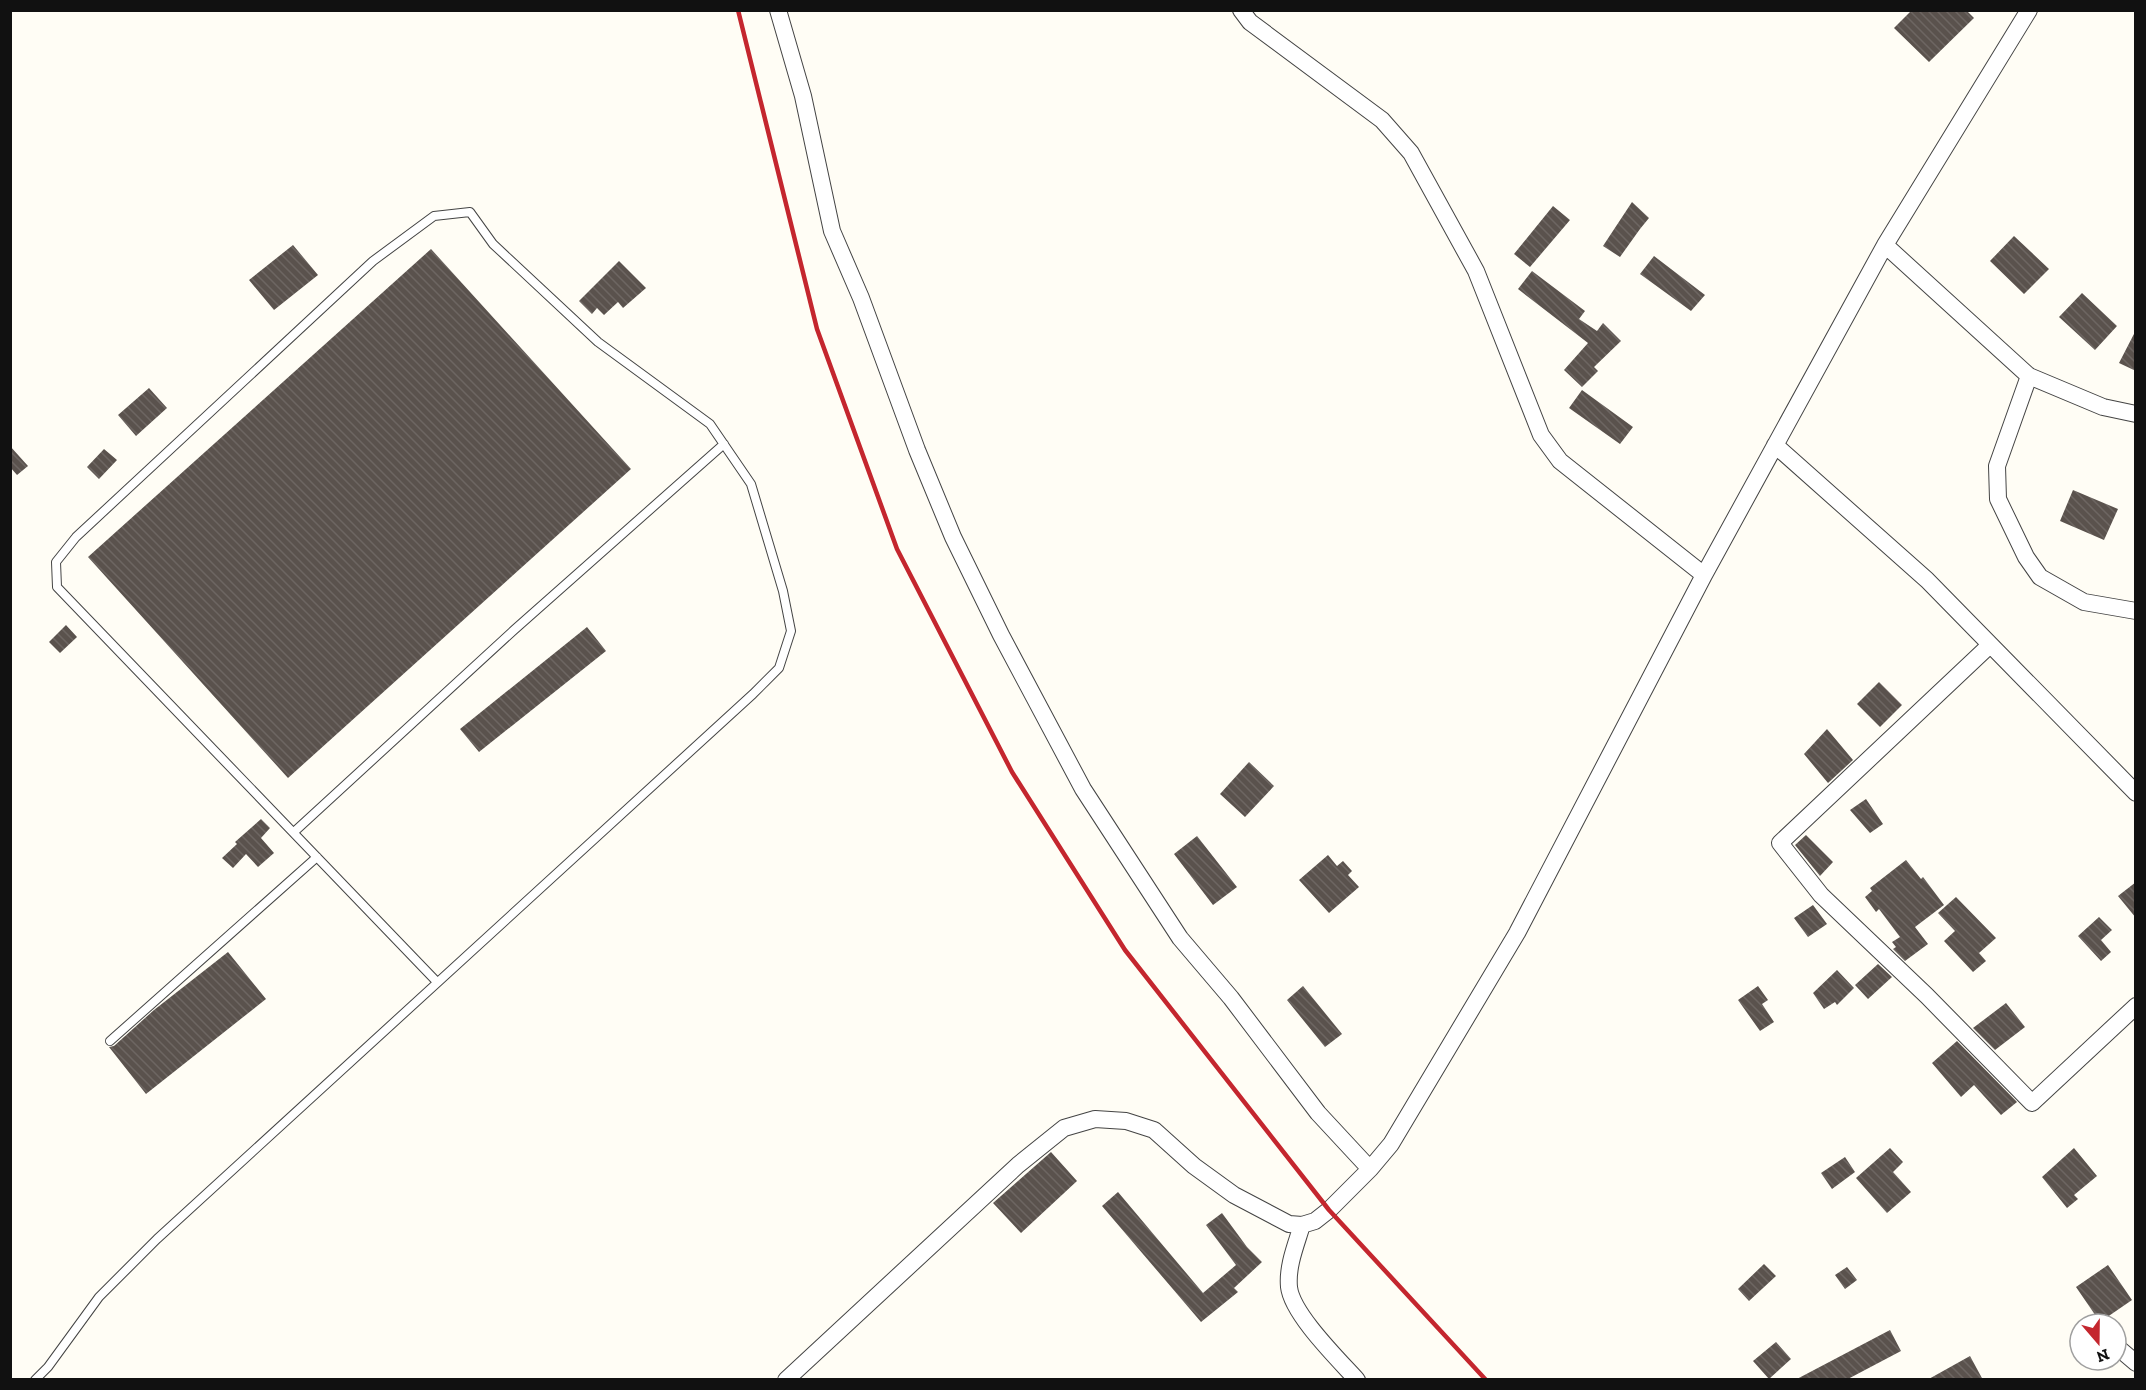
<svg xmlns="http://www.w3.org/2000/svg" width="2146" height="1390" font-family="'Zilla Slab',serif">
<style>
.building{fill:url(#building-back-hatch)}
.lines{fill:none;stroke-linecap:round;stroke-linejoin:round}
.lane-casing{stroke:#444;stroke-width:10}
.street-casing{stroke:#444;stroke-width:18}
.lane{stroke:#fff;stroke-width:8}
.street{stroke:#fff;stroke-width:16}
.rail{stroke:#c4262e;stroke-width:4.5}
</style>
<defs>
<pattern id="building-back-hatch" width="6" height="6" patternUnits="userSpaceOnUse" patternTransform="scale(1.5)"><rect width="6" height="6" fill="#5a524d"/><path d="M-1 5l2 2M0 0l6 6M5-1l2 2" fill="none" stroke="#6d6662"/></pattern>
</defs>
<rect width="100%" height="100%" fill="#fffdf5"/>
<path class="building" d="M1912 10H1966L1974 18 1929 62 1894 28Z
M1632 202 1649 218 1640 229 1620 257 1603 246Z
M1553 206 1570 220 1530 267 1514 254Z
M2014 236 2049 269 2024 294 1990 261Z
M293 245 318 275 274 310 249 280Z
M431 249 631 469 288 778 88 557Z
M1654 256 1705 295 1691 311 1640 274Z
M619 261 646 288 623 308 618 302 604 315 597 308 592 314 579 301Z
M1532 271 1585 311 1579 319 1597 331 1603 323 1621 341 1594 367 1598 371 1582 387 1564 370 1588 343 1518 289Z
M2082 293 2117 326 2095 350 2059 317Z
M2136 330V371L2119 363Z
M149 388 167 408 136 436 118 415Z
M1582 390 1633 427 1620 444 1569 408Z
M10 446 28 466 17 475 10 467Z
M104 449 117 460 99 479 87 467Z
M2073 490 2118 509 2104 540 2060 521Z
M66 625 77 637 60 653 49 642Z
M587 627 606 651 479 752 460 729Z
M1879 682 1902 705 1880 727 1857 704Z
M1827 729 1853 760 1828 783 1804 754Z
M1249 762 1274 786 1245 817 1220 794Z
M1866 799 1883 824 1870 833 1850 810Z
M261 819 270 828 261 838 274 853 258 867 246 854 233 868 222 858 237 844 235 842Z
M1806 835 1833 862 1820 876 1795 845Z
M1197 836 1237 887 1213 905 1174 854Z
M1328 855 1337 866 1343 861 1352 871 1348 875 1359 887 1329 913 1299 880Z
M1906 860 1921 879 1923 877 1944 905 1915 927 1928 944 1905 961 1893 949 1896 947 1892 942 1900 937 1879 909 1876 912 1865 897 1872 891 1870 888Z
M2136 882V918L2118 896Z
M1956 897 1996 938 1979 953 1986 961 1973 972 1944 941 1955 931 1938 913Z
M1813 905 1827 924 1808 937 1794 918Z
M2099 917 2112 930 2101 940 2111 952 2101 961 2078 936Z
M228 952 266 999 146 1094 109 1047 114 1046 154 1010Z
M1878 964 1892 977 1868 999 1855 985Z
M1837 970 1854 988 1837 1005 1835 1002 1824 1009 1813 993Z
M1303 986 1342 1034 1325 1047 1287 1000Z
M1758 986 1768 1000 1762 1004 1774 1022 1760 1031 1738 1000Z
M2006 1003 2025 1027 1995 1050 1973 1028Z
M1957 1041 2017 1102 2001 1115 1974 1085 1961 1097 1932 1063Z
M1890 1148 1903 1162 1893 1172 1911 1192 1887 1213 1856 1178Z
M2074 1148 2097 1176 2074 1195 2078 1199 2067 1208 2042 1177Z
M1051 1152 1077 1181 1021 1233 993 1203Z
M1845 1157 1855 1172 1832 1189 1821 1173Z
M1118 1192 1203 1293 1236 1265 1206 1225 1222 1213 1247 1247 1262 1262 1234 1288 1238 1292 1201 1322 1102 1206Z
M1764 1264 1776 1276 1749 1301 1738 1289Z
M2108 1265 2132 1300 2100 1322 2076 1287Z
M1847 1267 1857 1280 1845 1289 1835 1275Z
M1890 1330 1901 1351 1846 1380H1795Z
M1776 1342 1791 1359 1769 1379 1753 1361Z
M1970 1356 1983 1380H1927Z"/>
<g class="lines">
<g class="lane-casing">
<path id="lane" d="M294 832 514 630 724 444
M110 1041 317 857
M35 1380 48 1367 99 1297 157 1239 753 694 779 668 791 631 783 591 751 484 710 424 598 342 493 244 470 212 434 216 373 261 76 537 56 562 57 587 437 982"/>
</g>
<g class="street-casing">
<path id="street" d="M778 10 803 96 832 231 861 298 917 450 953 537 1001 635 1083 789 1180 938 1231 998 1318 1113 1370 1169
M1241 10 1250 22 1382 120 1411 153 1476 271 1541 435 1560 461 1704 575
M1885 245 2029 376 2103 407 2136 414
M2029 376 1997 466 1998 499 2026 557 2040 577 2084 602 2136 611
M1775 445 1927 580 2136 793
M1990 645 1780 843 1821 895 1927 996 2032 1103 2136 1006
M1302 1225C1296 1245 1287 1266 1289 1287 1292 1314 1338 1359 1357 1380
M2116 1346 2136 1363
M786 1380 1018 1165 1064 1128 1095 1119 1126 1121 1154 1130 1194 1166 1234 1195 1289 1224 1302 1225 1315 1221 1329 1210 1370 1169 1391 1144 1517 933 1704 575 1885 245 2029 10"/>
</g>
<use href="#lane" class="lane"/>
<use href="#street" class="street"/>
<path class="rail" d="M738 10 817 329 897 549 1012 772 1125 950 1329 1210 1486 1380"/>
</g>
<rect width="2146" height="1390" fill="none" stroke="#111111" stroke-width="24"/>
<g transform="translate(2098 1342) rotate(160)"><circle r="28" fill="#ffffff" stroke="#a0a0a0" stroke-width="1.5"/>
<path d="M0-4.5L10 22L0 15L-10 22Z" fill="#c4262e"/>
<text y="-9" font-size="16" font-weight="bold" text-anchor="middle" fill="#111111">N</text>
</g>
</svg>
